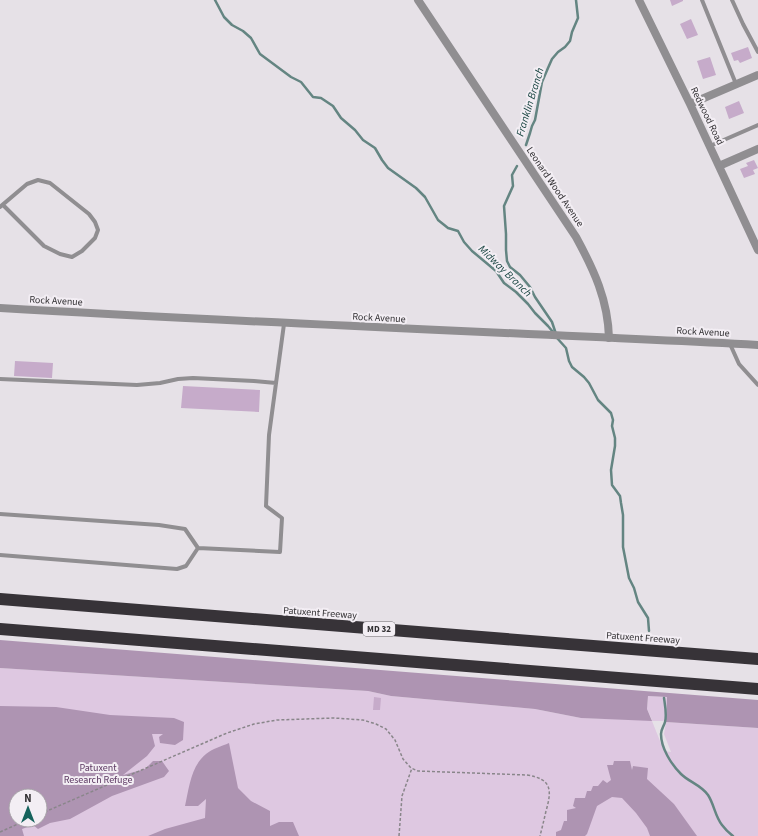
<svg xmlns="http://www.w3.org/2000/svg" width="758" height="836" font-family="'Source Sans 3',sans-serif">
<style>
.green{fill:#dec8e1;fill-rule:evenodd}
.forest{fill:#ae94b2;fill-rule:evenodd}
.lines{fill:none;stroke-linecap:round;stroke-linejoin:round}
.stream{stroke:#648582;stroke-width:2.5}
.building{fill:#c6abca}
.path{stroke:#89868a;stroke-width:1.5;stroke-dasharray:3 2;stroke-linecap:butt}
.service{stroke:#908e91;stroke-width:4}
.minor{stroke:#908e91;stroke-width:8}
.tertiary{stroke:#908e91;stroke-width:8}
.motorway{stroke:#373338;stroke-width:12}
.labels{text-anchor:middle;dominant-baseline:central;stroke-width:4;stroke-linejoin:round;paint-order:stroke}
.shield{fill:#f3eef4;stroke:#6c696d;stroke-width:1}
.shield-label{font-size:9px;font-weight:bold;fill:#323033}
.street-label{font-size:10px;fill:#323033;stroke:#f3eef4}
.park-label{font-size:10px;fill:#5b3761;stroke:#f3eef4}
.water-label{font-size:11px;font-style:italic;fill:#103e3a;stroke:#f3eef4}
</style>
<rect width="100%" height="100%" fill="#e6e1e7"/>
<path class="green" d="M0 668 368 691 391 696 535 709 581 718 652 720 647 709 648 696 667 697 666 719 663 721H652L664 751 671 752 664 734 666 722 758 728V836H0ZM16 796H40V820H16Z"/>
<path class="forest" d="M0 640 758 700V728L666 722 667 697 648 696 647 709 652 721 581 718 535 709 391 696 368 691 0 668Z
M0 706 56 707 110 715 174 718 184 722 183 740 175 745 160 743 159 737 163 734H152L155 746 147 756 123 775 145 769 153 761H162L169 771 164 777 112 796 70 819 50 823 38 829 33 825 22 829 24 836H0ZM16 796H40V820H16Z
M229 743 238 788 251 801 270 811V826L279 822H293L299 836H148L165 829 205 818 206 799 198 806H185C189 788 191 766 206 754 212 749 222 746 229 743Z
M614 761H630L632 770 633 766 648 768 647 779 674 804 697 836H650L647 828 636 813 622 798 612 797 597 806 587 834 585 836H556V832L561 830 564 821H567V810L576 808 573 806 575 798H585L587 791H591L593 786H598L603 780 607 783 611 780 607 765H613Z"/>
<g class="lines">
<path class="stream" d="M215 0 224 17 232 25 243 31 251 38 260 54 291 77 301 82 313 97 321 98 333 106 341 118 355 130 363 140 375 148 382 160 388 168 416 188 425 197 438 220 448 228 458 231 464 242 472 251 496 271 504 283 516 292 528 304 535 313 548 326 553 332
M526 145 530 133 532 126 535 120 542 82 548 68 552 59 558 52 565 47 570 41 572 32 578 18 576 0
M517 166 512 175 513 186 504 206 506 234V250L507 261 510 267 520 275 530 287 535 297 552 322 556 334
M557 338 566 348 569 361 572 367 584 377 589 383 598 400 611 413 613 420 612 426 615 438V446L611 470 612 485 620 496 621 503 623 515V547L629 578 634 588 638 602 648 618 649 631
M664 698C665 705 667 715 665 722 664 726 661 729 661 734 661 748 671 764 681 774 689 782 701 785 708 795 714 804 715 816 722 825 725 829 729 833 733 836"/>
</g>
<path class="building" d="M670 0H683V1L672 6Z
M691 19 698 35 687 39 680 24Z
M748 47 752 58 740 63 738 60 734 61 731 53Z
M710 57 716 75 703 79 697 61Z
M739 101 744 113 729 119 725 107Z
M754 160 758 168 753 170 755 174 744 178 740 169 748 166 746 163Z
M15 361 53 363 52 378 14 376Z
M183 386 260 390 259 412 181 408Z
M374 697 381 698 380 710H373Z"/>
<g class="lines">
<path class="path" d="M40 814 227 733 254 724 277 720 334 718 363 720 376 724 386 729 395 740 403 759 411 768 418 771 527 775C552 779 552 790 546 811 544 820 542 828 540 836
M0 832 27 820
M399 836 402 796 412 768"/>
<path class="service" d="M702 0 736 84
M732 0 743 24 758 52
M710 146 758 125
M0 207 27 184 38 180 50 183 89 214 95 222 98 230 95 238 82 251 72 257 60 254 44 246 3 205
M730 344 739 364 758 385
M0 379 137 385 160 383 178 379 193 378 254 381 276 383
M0 514 159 525 185 529 198 548
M198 548 280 552 282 518 266 506 269 435 284 324
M0 555 177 569 186 566 198 548"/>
<path class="minor" d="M418 0 576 237C594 270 608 300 609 338
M639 0 690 104 758 250
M690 104 758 75
M719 166 758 149"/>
<path class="tertiary" d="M0 308C253 323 505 332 758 345"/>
<path class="motorway" d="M0 599 758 659
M0 629 758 689"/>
</g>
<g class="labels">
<rect class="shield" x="363" y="622" width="32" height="14" rx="3"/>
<g class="shield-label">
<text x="379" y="629">MD 32</text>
</g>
<g class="street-label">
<text transform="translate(707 116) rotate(64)">Redwood Road</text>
<text transform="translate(555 187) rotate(56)">Leonard Wood Avenue</text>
<text transform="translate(56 301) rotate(3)">Rock Avenue</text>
<text transform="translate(379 318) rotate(3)">Rock Avenue</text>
<text transform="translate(703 332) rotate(3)">Rock Avenue</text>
<text transform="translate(320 613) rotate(4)">Patuxent Freeway</text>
<text transform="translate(643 638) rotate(4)">Patuxent Freeway</text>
</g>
<g class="park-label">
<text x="98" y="768">Patuxent<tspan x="98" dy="12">Research Refuge</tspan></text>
</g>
<g class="water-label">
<text transform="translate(530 102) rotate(-73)">Franklin Branch</text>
<text transform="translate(505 271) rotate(44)">Midway Branch</text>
</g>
</g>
<g transform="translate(28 808)"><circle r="19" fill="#f3eef4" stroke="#a6a2a7"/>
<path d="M0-3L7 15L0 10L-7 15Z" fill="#15625c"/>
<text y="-6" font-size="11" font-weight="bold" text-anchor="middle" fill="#323033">N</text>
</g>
</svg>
